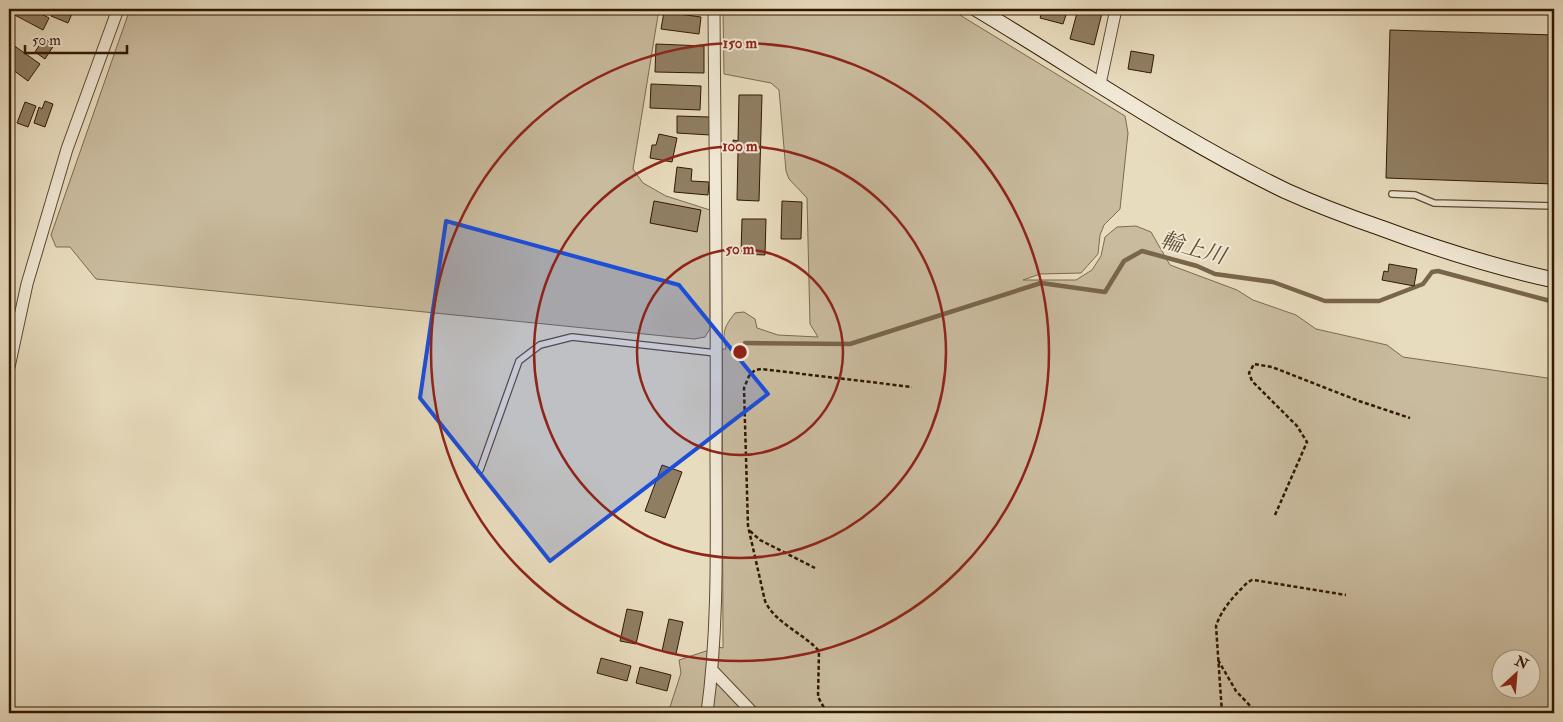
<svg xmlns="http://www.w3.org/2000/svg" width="1563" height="722" font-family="'IM FELL Double Pica','Noto Serif JP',serif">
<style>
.green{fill:#c9bb9e;stroke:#7c6a4f;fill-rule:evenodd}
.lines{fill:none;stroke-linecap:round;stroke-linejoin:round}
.stream{stroke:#79654b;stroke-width:4.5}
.building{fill:#907e63;stroke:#301800}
.lane-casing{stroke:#5e4930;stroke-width:8}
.street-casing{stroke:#5e4930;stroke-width:13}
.secondary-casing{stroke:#301800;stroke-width:17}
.path{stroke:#301800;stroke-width:2.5;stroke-dasharray:4 2.5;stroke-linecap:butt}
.lane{stroke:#f0e8d5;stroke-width:5.5}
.street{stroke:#f0e8d5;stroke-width:11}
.secondary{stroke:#f0e8d5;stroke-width:15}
.marked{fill:#1d4ed8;fill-opacity:0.2;stroke:#1d4ed8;stroke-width:4;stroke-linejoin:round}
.ring{fill:none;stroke:#8f2418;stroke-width:2.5}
.labels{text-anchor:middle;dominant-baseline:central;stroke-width:4;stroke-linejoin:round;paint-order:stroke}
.water-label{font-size:22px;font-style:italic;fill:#604c32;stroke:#f0e8d5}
.centre{fill:#8f2418;stroke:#f0e8d5;stroke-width:2.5}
.ring-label{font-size:15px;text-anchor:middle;font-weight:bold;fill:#8f2418;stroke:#f0e8d5;stroke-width:4;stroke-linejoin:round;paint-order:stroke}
</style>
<rect width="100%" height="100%" fill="#e8dcbe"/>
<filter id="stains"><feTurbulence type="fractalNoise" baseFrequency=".004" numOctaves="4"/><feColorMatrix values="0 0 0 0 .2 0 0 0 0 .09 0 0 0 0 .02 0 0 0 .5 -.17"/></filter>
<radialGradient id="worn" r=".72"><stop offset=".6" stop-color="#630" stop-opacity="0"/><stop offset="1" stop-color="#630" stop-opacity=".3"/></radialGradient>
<path class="green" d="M130 9H659L633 169 643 183 666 196 710 210V329L705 337 694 339 96 279 70 247H56L51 235Z
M723 9H950L1125 116 1128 133 1120 209 1104 225 1100 235 1098 254 1081 273 1040 274 1023 280H1076L1092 270 1101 256 1105 237 1117 227 1136 226 1151 232 1170 265 1237 290 1253 300 1296 315 1316 329 1387 345 1403 357 1554 379V713H668L681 673 679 660 718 647 723 648 722 349H726C722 332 724 327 735 313L744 312 755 319 757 328 778 335 818 337 810 324 807 198 789 179 786 171 779 90 771 83 724 74ZM1500 660H1530V690H1500Z"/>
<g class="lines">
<path class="stream" d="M745 343 850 344 1041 283 1105 292 1124 261 1142 251 1197 266 1215 274 1273 282 1325 301H1379L1423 284 1432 272 1438 271 1554 302"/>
</g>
<path class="building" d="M9 9H32L49 18 43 30 9 12Z
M54 9H74L68 23 51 16Z
M1043 9H1068L1063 24 1040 18Z
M1078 9H1103L1094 45 1070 39Z
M664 12 701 17 699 34 661 29Z
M1390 30 1554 35V184L1386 178Z
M44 38 54 45 45 59 35 52Z
M9 42 40 64 28 81 9 67Z
M656 44 704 46V73L655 72Z
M1131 51 1154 55 1151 73 1128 69Z
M651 84 701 86 700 110 650 108Z
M739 95H762L759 201 737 200 738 151 734 150 733 140 738 141Z
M45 101 53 104 45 127 34 123 39 107 42 109Z
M25 102 36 106 28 127 17 123Z
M677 116 710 117V135L677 133Z
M659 134 677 138 672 162 650 158 652 145H656Z
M677 167 692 169 691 181 709 182 708 195 674 192Z
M654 201 701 210 697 232 650 223Z
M782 201 802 202 801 239H781Z
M742 219H766L765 255 741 254Z
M1389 264 1417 269 1414 286 1382 280 1384 271 1388 272Z
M662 465 682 472 665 518 645 511Z
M627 609 643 612 636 644 620 641Z
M669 619 683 622 676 654 662 651Z
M601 658 631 666 627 681 597 673Z
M640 667 671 675 667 691 636 683Z"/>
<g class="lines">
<g class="lane-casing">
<path id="lane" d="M1392 194 1415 195 1434 203 1554 206
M480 470 519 361 540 345 572 337 716 353"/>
</g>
<g class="street-casing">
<path id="street" d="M1100 84 1116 9
M9 367 27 284 67 149 118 9
M712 670 753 713
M707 713C719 624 716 534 716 445 717 299 715 154 714 9"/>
</g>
<g class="secondary-casing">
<path id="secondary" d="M977 9C1079 70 1178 139 1286 191 1317 205 1349 217 1381 228 1437 249 1495 267 1554 280"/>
</g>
<path class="path" d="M1275 515 1307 442 1297 426 1252 381 1249 373 1254 364 1272 367 1359 401 1410 418
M750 531 760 540 815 568
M1218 660 1236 691 1257 713
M827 713 818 697 819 651C803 633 775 623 765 601L748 526 744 388 749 376 755 370 761 369 912 387
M1222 713 1216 626C1222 608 1235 595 1248 582L1252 580 1260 581 1346 595"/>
<use href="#lane" class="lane"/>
<use href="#street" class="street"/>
<use href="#secondary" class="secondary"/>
</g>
<path class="marked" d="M446 221 679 285 768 394 550 561 420 398Z"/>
<g class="ring">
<circle cx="740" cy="352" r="103"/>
<circle cx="740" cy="352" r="206"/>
<circle cx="740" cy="352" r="309"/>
</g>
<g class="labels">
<g class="water-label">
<text transform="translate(1193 248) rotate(16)">輪上川</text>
</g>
</g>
<circle cx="740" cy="352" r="8" class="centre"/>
<g class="ring-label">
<text x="740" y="48">150 m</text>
<text x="740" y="151">100 m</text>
<text x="740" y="254">50 m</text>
</g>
<rect width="1563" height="722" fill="none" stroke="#e8dcbe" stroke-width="30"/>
<rect x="10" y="10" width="1543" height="702" fill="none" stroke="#301800" stroke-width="2.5"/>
<rect x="15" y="15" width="1533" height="692" fill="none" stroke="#301800"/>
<g transform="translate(1516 674) rotate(26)"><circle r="24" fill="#f0e8d5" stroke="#a39580"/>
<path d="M0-4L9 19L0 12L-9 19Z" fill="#8f2418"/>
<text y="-8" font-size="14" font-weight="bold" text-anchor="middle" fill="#301800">N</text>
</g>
<path d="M25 45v8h102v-8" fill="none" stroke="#301800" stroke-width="2.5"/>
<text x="32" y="45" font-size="15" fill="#301800" stroke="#f0e8d5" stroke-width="4" paint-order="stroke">50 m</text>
<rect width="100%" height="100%" filter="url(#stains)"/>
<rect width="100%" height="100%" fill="url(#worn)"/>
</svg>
